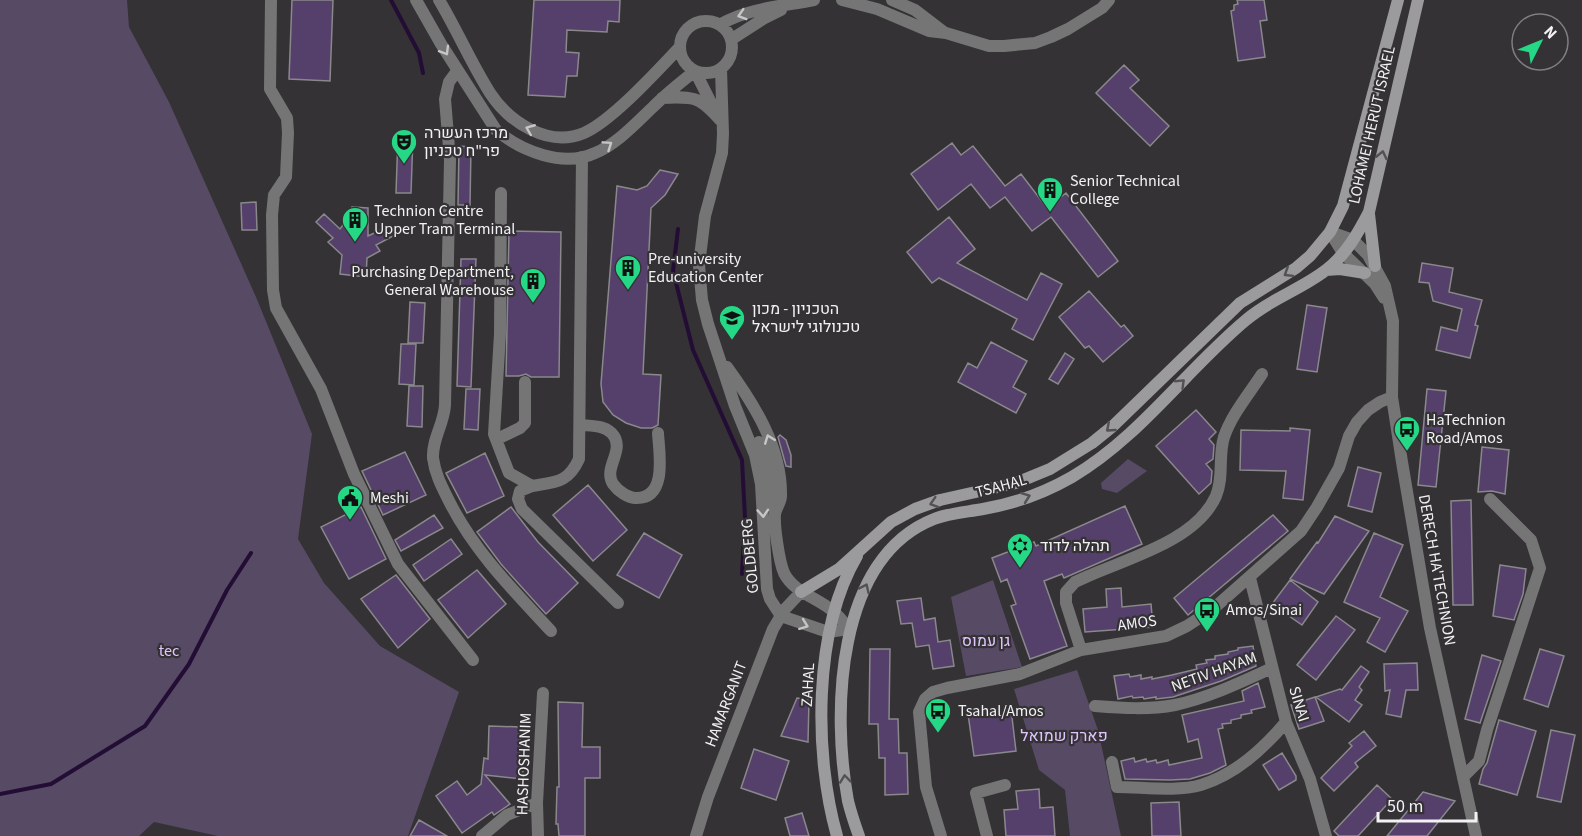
<svg xmlns="http://www.w3.org/2000/svg" width="1582" height="836" font-family="'Source Sans 3',Heebo,sans-serif">
<style>
.green{fill:#574a65}
.lines{fill:none;stroke-linecap:round;stroke-linejoin:round}
.stream{stroke:#230d35;stroke-width:4}
.building{fill:#553f6b;stroke:#89888b;stroke-width:1.5}
.minor{stroke:#757576;stroke-width:12}
.tertiary{stroke:#757576;stroke-width:12}
.secondary{stroke:#9b9a9c;stroke-width:12}
.oneway{stroke:#c6c6c7}
.oneway2{stroke:#535154}
.labels{text-anchor:middle;dominant-baseline:central;stroke-width:4.5;stroke-linejoin:round;paint-order:stroke}
.street-label{font-size:16px;fill:#f2f1f3;stroke:#343235}
.poi-label{font-size:16px;fill:#f2f1f3;stroke:#343235;text-anchor:start}
.park-label{font-size:16px;fill:#e0c4fe;stroke:#343235}
</style>
<rect width="100%" height="100%" fill="#343235"/>
<path class="green" d="M0 0H127L129 27 169 102 256 297 312 434 298 539 324 583 380 646 459 692 408 836H218L154 822 139 836H0Z
M1128 459 1147 471 1117 493 1102 489 1101 483Z
M993 580 1022 667 966 676 951 597Z
M1077 670 1098 730 1121 836H1070L1065 790 1039 770 1014 689Z"/>
<g class="lines">
<path class="stream" d="M391 0 419 53 423 73
M678 229 673 271 693 350 742 460 745 518 742 574
M0 794 51 784 145 726 189 664 227 590 251 553"/>
</g>
<path class="building" d="M292 0H333L330 81 289 79Z
M534 0H620L619 22 608 21 607 32 567 30 566 52 579 53 577 76H567L565 97 528 95Z
M1237 0H1264L1267 20 1260 21 1265 57 1238 61 1231 11 1234 10V5L1238 4Z
M1124 65 1139 80 1130 88 1169 126 1150 146 1096 93Z
M398 136H413L411 193H396Z
M952 143 961 155 973 146 1005 186 1021 174 1047 208 1066 193 1118 261 1098 277 1051 217 1032 231 1005 197 990 208 971 184 938 210 911 174Z
M459 146 471 147 470 205H458Z
M660 170 678 174 665 195 651 208 643 374 661 375 658 425 652 428H641L626 423 613 415 603 402 601 384 617 186 637 190 647 186Z
M256 202 257 230H242L241 203Z
M352 207 368 208V236L389 226 395 235 376 245 380 251 367 258 366 277 340 274 342 255 328 242 333 238 316 222 324 214 340 229 346 221 352 223Z
M949 217 975 249 957 263 1027 300 1041 273 1062 284 1033 340 1012 329 1017 319 939 278 932 283 907 252Z
M509 231 561 232 559 377H531L526 374 519 376H506Z
M461 259H476L471 387 457 386Z
M1422 263 1453 268 1449 292 1482 300 1475 325 1478 326 1470 358 1436 350 1441 327 1457 331 1462 309 1433 301 1429 283 1419 282Z
M1089 291 1121 327 1124 325 1133 336 1103 362 1089 346 1085 348 1059 317Z
M410 302 425 303 423 343H408Z
M1307 305 1327 308 1317 372 1297 369Z
M991 342 1027 361 1013 387 1026 394 1016 413 958 382 968 363 977 368Z
M401 344H416L414 385 399 384Z
M1065 353 1074 359 1058 384 1049 379Z
M409 386H423L422 427 407 426Z
M466 389H480L478 430 464 429Z
M1427 389 1446 391 1436 487 1418 485Z
M1196 410 1216 432 1209 439 1214 445 1213 459 1206 464 1212 471 1211 483 1199 494 1156 446Z
M1290 428 1310 430 1303 500 1283 498 1286 471 1240 470 1241 430 1290 431Z
M780 435 786 440 791 455V467L786 466 778 437Z
M1482 447 1509 450 1505 494 1492 491 1478 492Z
M405 452 426 495 383 515 362 471Z
M485 453 504 496 467 513 446 473Z
M1358 467 1381 473 1372 512 1348 506Z
M588 485 627 530 593 561 553 515Z
M1471 500 1473 605H1453L1451 501Z
M1125 506 1142 544 1064 578 1062 574 1044 581 1067 646 1030 659 1011 606 1016 604 1007 579 1001 582 992 558 1034 542 1036 546Z
M361 507 386 559 349 579 321 527Z
M511 507 538 542 578 583 546 614 501 564 477 532Z
M434 515 443 528 401 551 395 540Z
M1273 515 1288 531 1188 615 1174 598Z
M1335 516 1369 531 1324 594 1290 579 1317 542 1318 543Z
M644 533 682 555 659 598 617 575Z
M1374 533 1403 545 1380 597 1408 611 1385 652 1367 642 1380 618 1344 602Z
M451 539 462 554 424 581 413 565Z
M1500 565 1526 569 1523 594 1514 620 1493 616Z
M477 570 506 604 468 638 438 600Z
M396 575 430 619 398 648 361 599Z
M1290 580 1318 602 1302 625 1272 604Z
M1121 588 1122 607 1151 604 1153 627 1085 632 1083 609 1107 607 1106 589Z
M921 598 924 620 935 618 938 642 950 640 954 666 933 669 929 645 916 647 912 623 901 624 897 601Z
M1336 616 1355 630 1316 680 1297 665Z
M1253 646 1256 666 1221 681 1173 697 1156 699V697L1144 699 1143 697 1133 698 1132 696 1118 699 1114 676 1129 674 1130 677 1141 675V679L1152 677V679L1172 675 1197 669 1196 665 1207 663 1206 660 1215 659V656L1228 654V652L1238 650V648Z
M870 649H890L889 719H898L899 753H907L908 794 885 795V758H879L878 724H869Z
M1540 649 1564 656 1548 707 1524 699Z
M1482 655 1501 661 1480 723 1465 719Z
M1417 663 1418 690H1406L1401 717 1386 714 1390 690 1385 691 1384 664Z
M1361 666 1369 672 1359 687 1362 690 1355 700 1362 705 1349 722 1316 697 1340 689 1342 690Z
M1258 683 1265 707 1251 710 1252 713 1241 715V718L1231 720V723L1222 724 1223 728 1218 729 1226 765 1210 773 1190 779 1170 780 1125 779 1121 761 1134 758 1135 762 1146 759 1147 762 1156 760 1157 763 1168 760 1169 765 1202 758 1198 739 1188 742 1182 715 1244 701 1242 691Z
M1315 697 1324 721 1299 729 1291 705Z
M797 698 809 700 808 742 781 736Z
M558 702 583 703 582 747H600V778H585V836H559L558 824H556L557 787H559Z
M1011 709 1016 751 974 756 968 714Z
M1499 720 1536 731 1517 795 1479 784 1483 769 1487 763Z
M489 726 521 727 519 762 524 763 522 779 485 775 510 804 494 815 492 812 462 833 436 796 457 781 467 795 481 784 484 758 488 759Z
M1551 730 1575 735 1561 802 1537 797Z
M1364 731 1376 746 1355 763 1358 767 1334 791 1321 778 1352 746 1349 743Z
M754 749 789 761 776 800 741 788Z
M1282 753 1296 776V780L1279 790 1263 765Z
M1377 785 1392 799 1358 836H1339L1334 831Z
M1039 789 1040 808 1053 807 1055 836H1006L1004 810 1018 809 1016 791Z
M1423 792 1455 801 1427 836H1387Z
M1179 802 1181 836H1152L1151 803Z
M802 813 809 836H790L785 818Z
M419 820 447 836H410Z"/>
<g class="lines">
<path class="minor" d="M271 0 270 89 287 118 288 133 286 177 274 195 272 215 273 290 276 308 321 389 354 474 398 564 473 660
M457 71 449 82 445 99 450 160 445 405C444 424 432 439 433 458 435 474 442 487 449 501 474 551 513 590 551 631
M501 193 500 334 494 434 509 473 532 486 520 491 518 499 522 509 618 603
M581 425C592 426 607 425 614 436 624 452 603 468 613 484 618 491 628 498 636 498 668 499 659 452 658 433
M497 439 520 428 525 423V382
M532 486C556 482 568 483 579 459L582 157
M1250 578 1286 722 1310 779 1326 836
M1081 650 1066 603V592L1075 582 1086 577C1128 558 1196 541 1216 496 1224 477 1218 456 1224 437 1232 414 1249 394 1262 374
M1095 706C1121 708 1149 710 1175 705 1208 698 1241 682 1272 668
M1112 762 1117 787C1142 787 1177 792 1201 785 1236 774 1263 749 1286 722
M1463 777 1479 761 1487 730 1540 568 1531 540 1490 499
M482 836 507 815 537 803
M538 836 537 803 543 693
M941 836 926 787 919 712 925 699 933 692 947 688 1020 674 1081 650 1166 636 1187 626 1213 609 1301 531 1317 507 1339 468 1349 436 1357 422 1368 410 1380 402 1392 397
M987 836 976 793 1005 785"/>
<path class="tertiary" d="M416 0 441 44 496 130C521 151 563 168 595 153 617 144 636 123 653 107 666 94 681 82 695 71
M439 0C457 30 471 63 490 93 509 122 548 148 584 133 612 121 658 70 680 47
M842 0 877 9 929 31 946 33 989 46H1004L1035 43 1051 37 1068 29 1102 8 1109 0
M892 0 915 10 945 33
M680 47a26 26 0 1 1 52 0a26 26 0 1 1-52 0Z
M721 24C749 8 783 6 814 0
M732 39 763 19 781 10
M721 69 723 134 722 153 705 216 699 265 702 300 708 324 735 406 755 455 761 484 767 589 770 599 781 616 828 632 849 629
M695 71 713 107
M662 98C696 96 700 97 722 122
M1330 232 1353 240 1368 255 1385 286 1393 321 1392 397 1402 462 1430 628 1476 836
M1330 232 1343 253 1375 284 1384 298
M727 367C754 404 782 448 781 496 781 502 776 508 775 514 774 526 779 561 784 573 794 593 819 598 834 612 840 617 845 624 849 629
M759 442 766 465 775 512
M696 836 708 797 773 629 785 609 801 592"/>
<path class="secondary" d="M1369 214 1375 266
M1326 270 1340 269 1365 273
M801 592 839 569 891 522 915 509 940 500 1016 483 1050 469 1092 443 1113 426 1240 303 1296 268 1310 256 1330 232 1343 206 1398 0
M837 836C814 755 813 631 857 556
M859 836C855 825 851 813 848 801 832 714 835 558 934 519 949 513 967 512 983 509 1013 504 1044 493 1072 477 1140 437 1186 370 1246 320 1270 299 1302 289 1326 270 1346 255 1358 233 1369 212L1418 0"/>
</g>
<defs><path id="oneway-chevron" d="M-2-3.5L2.5 0L-2 3.5" fill="none" stroke-width="1.6" stroke-linecap="round" stroke-linejoin="round" transform="scale(1.5)"/></defs>
<g class="oneway">
<use href="#oneway-chevron" transform="translate(742 15) rotate(163)"/>
<use href="#oneway-chevron" transform="translate(445 51) rotate(59)"/>
<use href="#oneway-chevron" transform="translate(530 129) rotate(-158)"/>
<use href="#oneway-chevron" transform="translate(608 145) rotate(-34)"/>
<use href="#oneway-chevron" transform="translate(769 439) rotate(-111)"/>
<use href="#oneway-chevron" transform="translate(763 513) rotate(86)"/>
<use href="#oneway-chevron" transform="translate(804 625) rotate(21)"/>
</g>
<g class="oneway2">
<use href="#oneway-chevron" transform="translate(1382 155) rotate(-77)"/>
<use href="#oneway-chevron" transform="translate(1288 273) rotate(148)"/>
<use href="#oneway-chevron" transform="translate(1181 383) rotate(-44)"/>
<use href="#oneway-chevron" transform="translate(1110 428) rotate(139)"/>
<use href="#oneway-chevron" transform="translate(1026 497) rotate(-20)"/>
<use href="#oneway-chevron" transform="translate(934 503) rotate(163)"/>
<use href="#oneway-chevron" transform="translate(865 588) rotate(-65)"/>
<use href="#oneway-chevron" transform="translate(845 779) rotate(-96)"/>
</g>
<defs>
<g id="theatre-pin" transform="scale(1.35)"><path d="M0 17L-7.5 6A9.5 9.5 0 1 1 7.5 6Z" fill="#25d886" stroke="#343235"/><path d="M-5-5.5Q0-4 5-5.5V0Q5 5 0 6Q-5 5-5 0ZM-3.3-2.5H-1v1.5H-3.3ZM1-2.5H3.3v1.5H1ZM-2.8 1Q0 5.5 2.8 1Z" fill="#111"/></g>
<g id="building-pin" transform="scale(1.35)"><path d="M0 17L-7.5 6A9.5 9.5 0 1 1 7.5 6Z" fill="#25d886" stroke="#343235"/><path d="M-4-6H4V6H1V3H-1V6H-4ZM-2.5-4.3h1.7v1.8h-1.7ZM.8-4.3h1.7v1.8H.8ZM-2.5-1h1.7V.8h-1.7ZM.8-1h1.7V.8H.8Z" fill="#111"/></g>
<g id="university-pin" transform="scale(1.35)"><path d="M0 17L-7.5 6A9.5 9.5 0 1 1 7.5 6Z" fill="#25d886" stroke="#343235"/><path d="M0-5L7-2L0 1L-7-2ZM-4 1L0 2.5L4 1V4Q0 6-4 4Z" fill="#111"/></g>
<g id="bus-pin" transform="scale(1.35)"><path d="M0 17L-7.5 6A9.5 9.5 0 1 1 7.5 6Z" fill="#25d886" stroke="#343235"/><path d="M-5-6H5V4H4V6H2V4H-2V6H-4V4H-5ZM-3.5-4V0h7V-4ZM-3.5 1.2v1.5H-2V1.2ZM2 1.2v1.5H3.5V1.2Z" fill="#111"/></g>
<g id="civic-pin" transform="scale(1.35)"><path d="M0 17L-7.5 6A9.5 9.5 0 1 1 7.5 6Z" fill="#25d886" stroke="#343235"/><path d="M-.6-6.5H3V-4.5H.6V-3L4-1V1h2V6H-6V1h2V-1L-.6-3ZM-1.2 2.5V6h2.4V2.5Z" fill="#111"/></g>
<g id="synagogue-pin" transform="scale(1.35)"><path d="M0 17L-7.5 6A9.5 9.5 0 1 1 7.5 6Z" fill="#25d886" stroke="#343235"/><path d="M0-6.5L5.6 3.2H-5.6ZM0 6.5L5.6-3.2H-5.6Z" fill="#111"/></g>
</defs>
<g fill-rule="evenodd">
<use href="#theatre-pin" x="404" y="142"/>
<use href="#building-pin" x="1050" y="190"/>
<use href="#building-pin" x="355" y="220"/>
<use href="#building-pin" x="628" y="268"/>
<use href="#building-pin" x="533" y="281"/>
<use href="#university-pin" x="732" y="318"/>
<use href="#bus-pin" x="1407" y="429"/>
<use href="#civic-pin" x="350" y="498"/>
<use href="#synagogue-pin" x="1020" y="546"/>
<use href="#bus-pin" x="1207" y="610"/>
<use href="#bus-pin" x="938" y="711"/>
</g>
<g class="labels">
<g class="street-label">
<text transform="translate(1372 125) rotate(-77)">LOHAMEI HERUT ISRAEL</text>
<text transform="translate(1001 486) rotate(-15)">TSAHAL</text>
<text transform="translate(750 556) rotate(-95)">GOLDBERG</text>
<text transform="translate(1437 570) rotate(80)">DERECH HA'TECHNION</text>
<text transform="translate(1137 623) rotate(-8)">AMOS</text>
<text transform="translate(1214 672) rotate(-20)">NETIV HAYAM</text>
<text transform="translate(808 685) rotate(-87)">ZAHAL</text>
<text transform="translate(726 704) rotate(-69)">HAMARGANIT</text>
<text transform="translate(1299 704) rotate(73)">SINAI</text>
<text transform="translate(524 764) rotate(-88)">HASHOSHANIM</text>
</g>
<g class="poi-label">
<text x="424" y="133">מרכז העשרה<tspan x="424" dy="18">פר"ח טכניון</tspan></text>
<text x="1070" y="181">Senior Technical<tspan x="1070" dy="18">College</tspan></text>
<text x="374" y="211">Technion Centre<tspan x="374" dy="18">Upper Tram Terminal</tspan></text>
<text x="648" y="259">Pre-university<tspan x="648" dy="18">Education Center</tspan></text>
<text x="514" y="272" text-anchor="end">Purchasing Department,<tspan x="514" dy="18">General Warehouse</tspan></text>
<text x="752" y="309">הטכניון - מכון<tspan x="752" dy="18">טכנולוגי לישראל</tspan></text>
<text x="1426" y="420">HaTechnion<tspan x="1426" dy="18">Road/Amos</tspan></text>
<text x="370" y="498">Meshi</text>
<text x="1040" y="546">תהלה לדוד</text>
<text x="1226" y="610">Amos/Sinai</text>
<text x="958" y="711">Tsahal/Amos</text>
</g>
<g class="park-label">
<text x="986" y="641">גן עמוס</text>
<text x="169" y="651">tec</text>
<text x="1064" y="736">פארק שמואל</text>
</g>
</g>
<g transform="translate(1540 42) rotate(47)"><circle r="28" fill="#343235" stroke="#807e81" stroke-width="1.5"/>
<path d="M0-4.5L10 22L0 15L-10 22Z" fill="#25d886"/>
<text y="-9" font-size="16" font-weight="bold" text-anchor="middle" fill="#f2f1f3">N</text>
</g>
<path d="M1378 812v9h98v-9" fill="none" stroke="#f2f1f3" stroke-width="3"/>
<text x="1387" y="812" font-size="18" fill="#f2f1f3" stroke="#343235" stroke-width="4.5" paint-order="stroke">50 m</text>
</svg>
